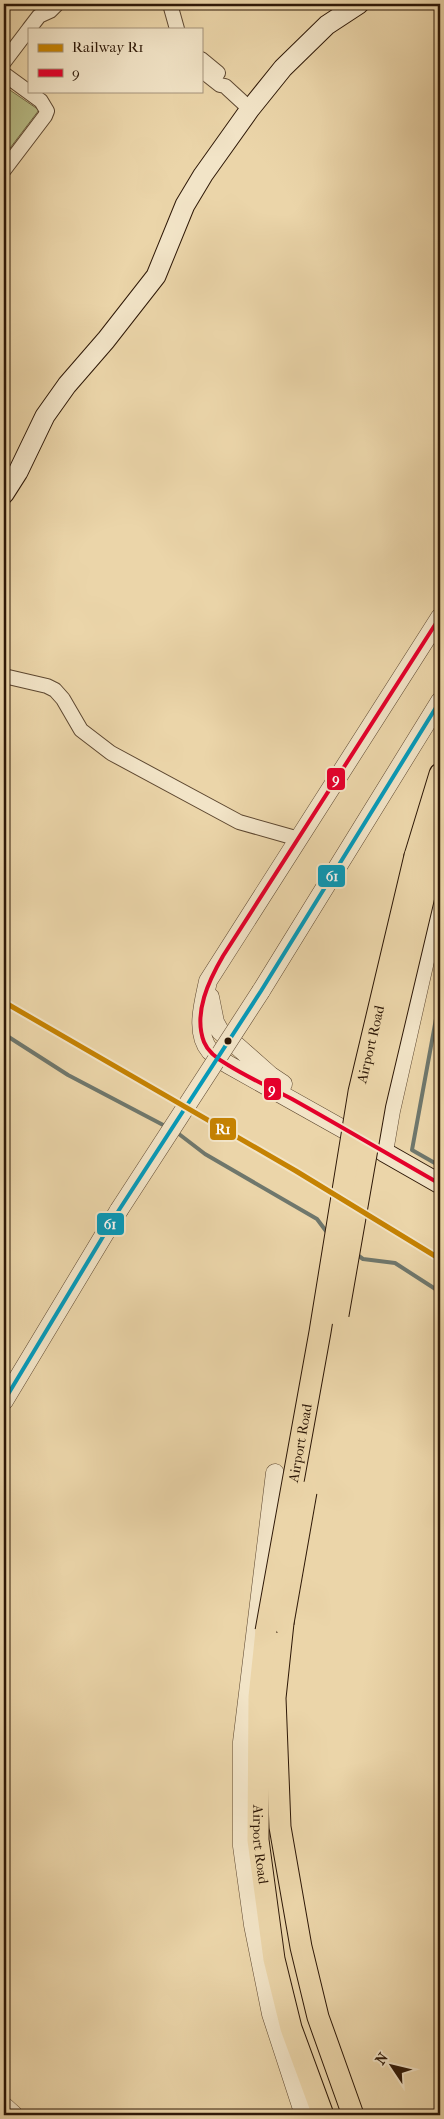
<svg xmlns="http://www.w3.org/2000/svg" width="444" height="2119" font-family="'IM FELL French Canon',serif">
<style>
.green{fill:#b8bd87;stroke:#736a47}
.lines{fill:none;stroke-linecap:round;stroke-linejoin:round}
.stream{stroke:#6f776c;stroke-width:4}
.minor-casing{stroke:#5d4730;stroke-width:16}
.tertiary-casing{stroke:#5d4730;stroke-width:19}
.secondary-casing{stroke:#2e1807;stroke-width:21}
.primary-casing{stroke:#2e1807;stroke-width:23}
.minor{stroke:#f2e4c7;stroke-width:14}
.tertiary{stroke:#f2e4c7;stroke-width:18}
.secondary{stroke:#f2e4c7;stroke-width:19}
.primary{stroke:#ebd5a9;stroke-width:21}
.tertiary-bridge-casing{stroke:#5d4730;stroke-width:19;stroke-linecap:butt}
.primary-bridge-casing{stroke:#2e1807;stroke-width:23;stroke-linecap:butt}
.tertiary-bridge{stroke:#f2e4c7;stroke-width:18}
.primary-bridge{stroke:#ebd5a9;stroke-width:21}
.bus-1-casing{stroke:#f2e4c7;stroke-width:8}
.bus-2-casing{stroke:#f2e4c7;stroke-width:8}
.bus-1{stroke:#e4002b;stroke-width:4}
.bus-2{stroke:#059aba;stroke-width:4}
.rail-1-casing{stroke:#f2e4c7;stroke-width:9}
.rail-1{stroke:#c58202;stroke-width:5}
.bus-dot{fill:#2e1807;stroke:#f2e4c7;stroke-width:2}
.labels{text-anchor:middle;dominant-baseline:central;stroke-width:4.5;stroke-linejoin:round;paint-order:stroke}
.street-label{font-size:14px;fill:#2e1807;stroke:#f2e4c7}
.line-badge{stroke:#f2e4c7;stroke-width:2}
.badge-label{font-size:14px;text-anchor:middle;font-weight:bold;fill:#fff}
</style>
<rect width="100%" height="100%" fill="#ebd5a9"/>
<filter id="stains"><feTurbulence type="fractalNoise" baseFrequency=".004" numOctaves="4"/><feColorMatrix values="0 0 0 0 .2 0 0 0 0 .09 0 0 0 0 .02 0 0 0 .5 -.17"/></filter>
<radialGradient id="worn" r=".72"><stop offset=".6" stop-color="#630" stop-opacity="0"/><stop offset="1" stop-color="#630" stop-opacity=".3"/></radialGradient>
<path class="green" d="M4 86 39 110 4 156Z"/>
<g class="lines">
<path class="stream" d="M440 997 412 1150 440 1166
M4 1034 68 1075 167 1127
M175 1131 205 1154 317 1219 329 1235
M356 1254 363 1259 395 1263 440 1292"/>
<g class="minor-casing">
<path id="minor" d="M170 4 177 29
M29 29 39 16 50 11 57 4
M201 59 218 73
M4 62 29 29
M201 70 220 85 225 86 250 109
M4 74 41 101 47 111 45 116 4 170
M4 676 47 686 55 690 63 699 81 730 111 753 239 822 299 839"/>
</g>
<g class="tertiary-casing">
<path id="tertiary" d="M440 617 208 981C204 1001 194 1033 210 1051 215 1056 222 1061 229 1065L384 1152 391 1111 440 895
M261 991 440 701
M210 997 215 1022 220 1031 271 1076 283 1084
M4 1401 119 1210
M275 1473 242 1742V1846L253 1925 271 2014 304 2115
M4 2106 14 2115"/>
</g>
<g class="secondary-casing">
<path id="secondary" d="M4 494 18 472 45 416 67 385 106 340 156 276 185 205 203 175 250 109 283 68 327 25 359 4
M384 1152 440 1184"/>
</g>
<g class="primary-casing">
<g id="primary">
<path d="M415 856 440 774"/>
<path d="M433 858 440 834"/>
<path d="M283 1623 275 1698 280 1827 301 1947 318 2017 353 2115"/>
<path id="s1" d="M266 1631 259 1697 258 1840 274 1959 291 2028 323 2115"/>
</g>
</g>
<use href="#minor" class="minor"/>
<use href="#tertiary" class="tertiary"/>
<use href="#secondary" class="secondary"/>
<use href="#primary" class="primary"/>
<g class="tertiary-bridge-casing">
<path id="tertiary-bridge" d="M119 1210 261 991"/>
</g>
<g class="primary-bridge-casing">
<g id="primary-bridge">
<path d="M338 1315 375 1103 433 858"/>
<path d="M283 1623 306 1492"/>
<path id="s2" d="M266 1631 320 1332 359 1092 415 856"/>
</g>
</g>
<use href="#tertiary-bridge" class="tertiary-bridge"/>
<use href="#primary-bridge" class="primary-bridge"/>
<g class="bus-1-casing">
<path id="bus-1" d="M440 617 223 956C209 980 193 1013 204 1042 208 1052 219 1060 228 1065 249 1078 271 1088 292 1099 342 1127 391 1156 440 1184"/>
</g>
<g class="bus-2-casing">
<path id="bus-2" d="M4 1401 119 1210 261 991 440 701"/>
</g>
<use href="#bus-1" class="bus-1"/>
<use href="#bus-2" class="bus-2"/>
<g class="rail-1-casing">
<path id="rail-1" d="M4 1002 296 1171 440 1259"/>
</g>
<use href="#rail-1" class="rail-1"/>
</g>
<circle class="bus-dot" cx="228" cy="1041" r="4.5"/>
<g class="labels">
<g class="street-label">
<text stroke="none"><textPath href="#s2" startOffset="596">Airport Road</textPath></text>
<text stroke="none"><textPath href="#s2" startOffset="191">Airport Road</textPath></text>
<text stroke="none"><textPath href="#s1" startOffset="214">Airport Road</textPath></text>
</g>
</g>
<g class="line-badge">
<rect x="326" y="767" width="20" height="24" rx="5" fill="#e4002b"/>
<rect x="317" y="864" width="29" height="24" rx="5" fill="#059aba"/>
<rect x="263" y="1077" width="19" height="24" rx="5" fill="#e4002b"/>
<rect x="209" y="1117" width="28" height="24" rx="5" fill="#c58202"/>
<rect x="96" y="1212" width="29" height="24" rx="5" fill="#059aba"/>
</g>
<g class="badge-label">
<text x="336" y="784">9</text>
<text x="332" y="881">61</text>
<text x="272" y="1094">9</text>
<text x="223" y="1134">R1</text>
<text x="110" y="1229">61</text>
</g>
<rect width="444" height="2119" fill="none" stroke="#ebd5a9" stroke-width="20"/>
<rect x="5" y="5" width="434" height="2109" fill="none" stroke="#2e1807" stroke-width="2.5"/>
<rect x="10" y="10" width="424" height="2099" fill="none" stroke="#2e1807"/>
<rect x="28" y="28" width="175" height="65" fill="#f2e4c7" stroke="#a4927a"/>
<rect x="38" y="44" width="25" height="8" fill="#c58202" stroke="#a4927a"/>
<text x="72" y="52" font-size="15" fill="#2e1807">Railway R1</text>
<rect x="38" y="69" width="25" height="8" fill="#e4002b" stroke="#a4927a"/>
<text x="72" y="78" font-size="15" fill="#2e1807">9</text>
<g transform="translate(392 2066) rotate(305)" stroke="#f2e4c7" stroke-width="4" paint-order="stroke">
<path d="M0-4L9 19L0 12L-9 19Z" fill="#2e1807"/>
<text y="-8" font-size="14" font-weight="bold" text-anchor="middle" fill="#2e1807">N</text>
</g>
<rect width="100%" height="100%" filter="url(#stains)"/>
<rect width="100%" height="100%" fill="url(#worn)"/>
</svg>
